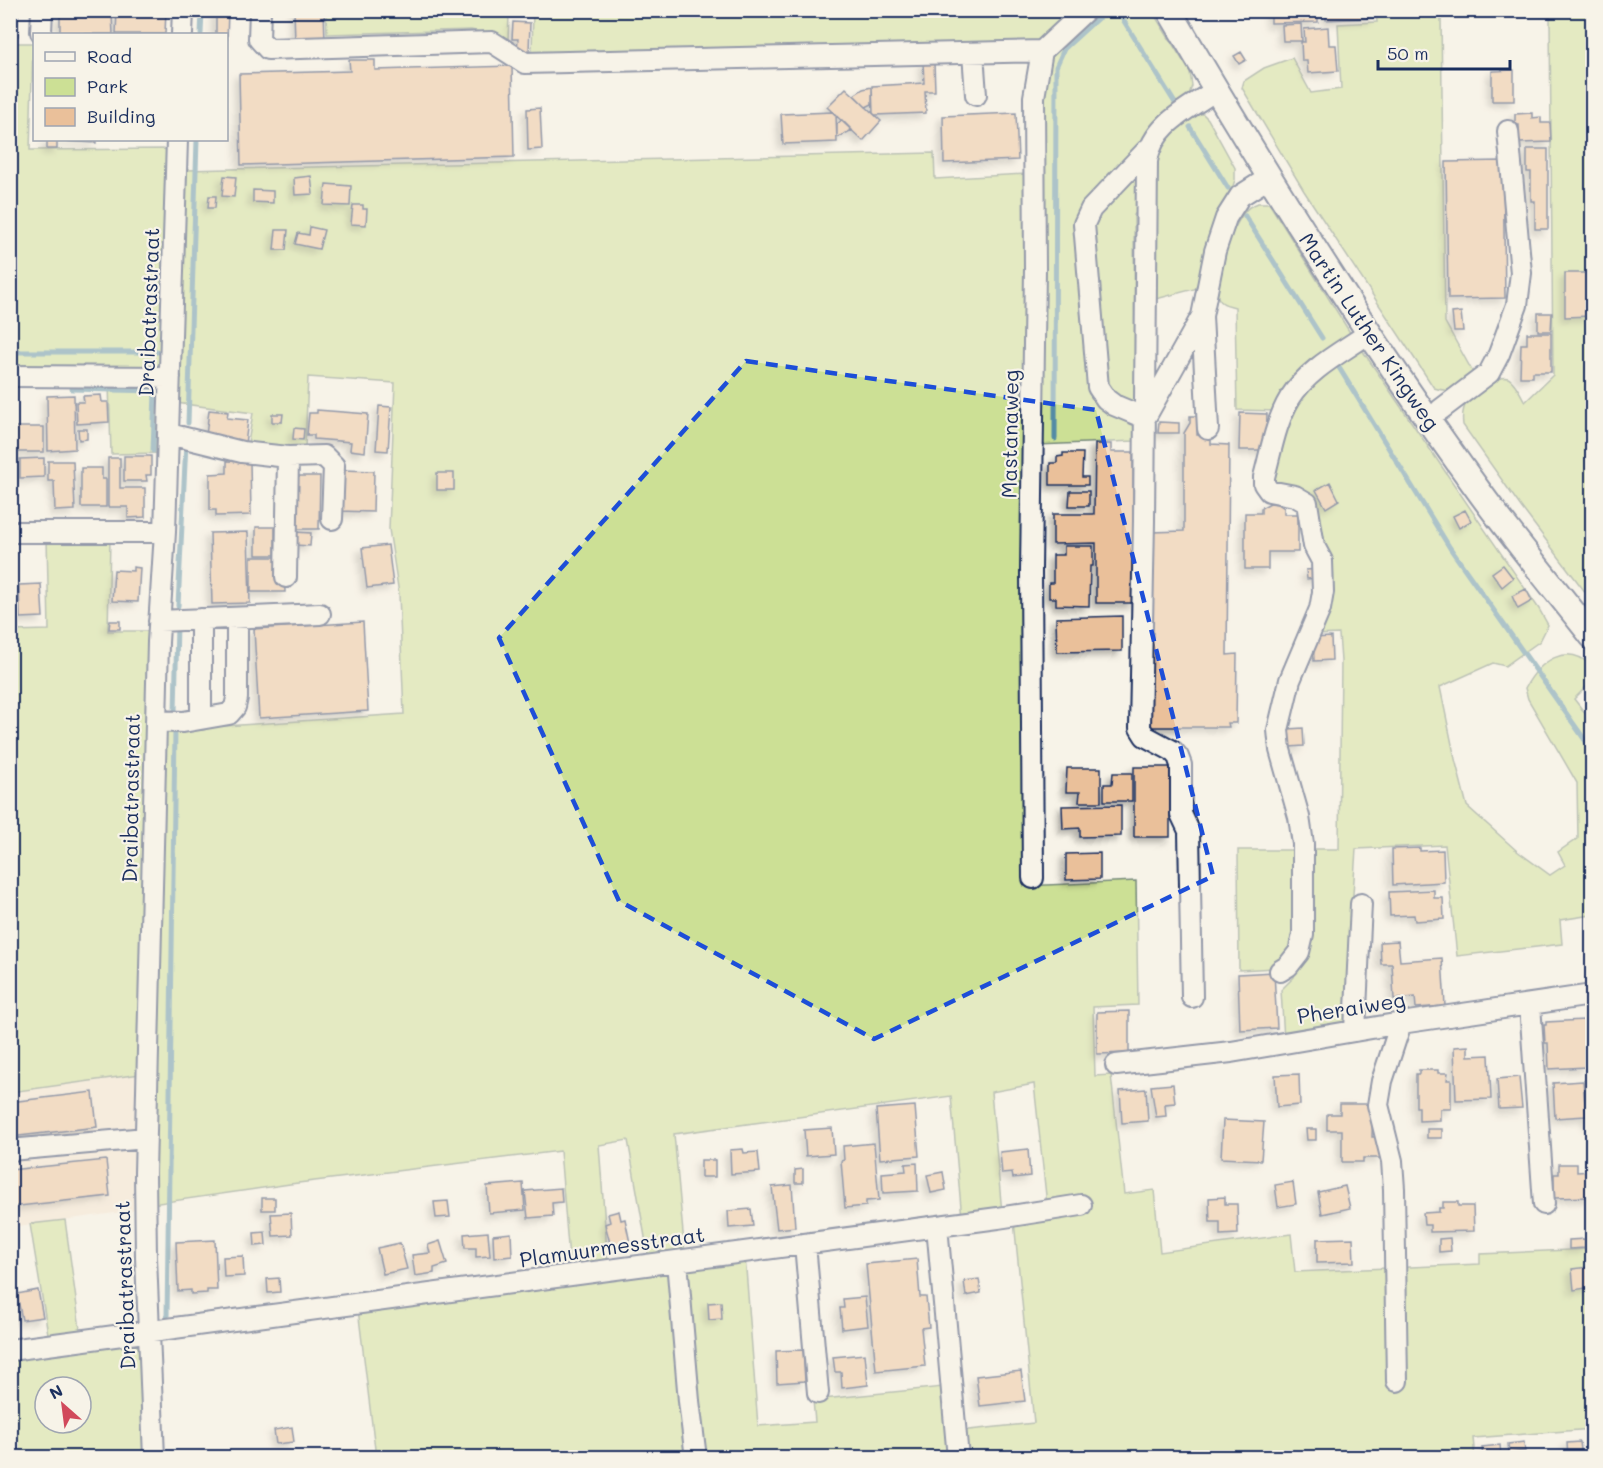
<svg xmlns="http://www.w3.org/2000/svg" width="1603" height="1468" font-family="Mali,sans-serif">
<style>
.built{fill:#f3e4d1}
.green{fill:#cce095;stroke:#74887a;stroke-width:1.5;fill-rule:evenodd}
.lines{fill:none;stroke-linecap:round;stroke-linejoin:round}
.stream{stroke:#538ba5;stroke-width:5}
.building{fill:#eac09a;stroke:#1b2f5e;stroke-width:1.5;filter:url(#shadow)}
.minor-casing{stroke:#1b2f5e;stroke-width:24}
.major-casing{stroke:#1b2f5e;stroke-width:28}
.minor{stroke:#f7f3e8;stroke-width:20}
.major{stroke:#f7f3e8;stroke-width:24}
.marked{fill:none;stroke:#1d4ed8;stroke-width:4.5;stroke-dasharray:12 8;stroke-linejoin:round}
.labels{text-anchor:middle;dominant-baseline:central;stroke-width:4.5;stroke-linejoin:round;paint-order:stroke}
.street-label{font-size:21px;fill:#1b2f5e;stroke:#f7f3e8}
</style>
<defs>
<filter id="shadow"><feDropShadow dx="-4.5" dy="4.5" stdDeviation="3" flood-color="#0004"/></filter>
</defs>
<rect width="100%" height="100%" fill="#f7f3e8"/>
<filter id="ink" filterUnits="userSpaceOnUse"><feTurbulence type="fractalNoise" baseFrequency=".0167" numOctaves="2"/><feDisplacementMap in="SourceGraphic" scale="12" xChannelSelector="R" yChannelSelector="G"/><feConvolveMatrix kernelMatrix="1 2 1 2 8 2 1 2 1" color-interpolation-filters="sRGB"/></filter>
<g filter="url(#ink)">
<path class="built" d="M140 1074 137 1210 11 1227 10 1092Z"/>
<path class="green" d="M326 11H481V14L509 15 508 40 495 35 471 30 327 34Z
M533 11H1078L1041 42 532 54Z
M1096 11H1152L1190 72 1192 86 1187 100 1162 125 1139 209 1134 215 1135 441 1037 445 1039 95 1052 51Z
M1376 11H1592V601L1521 507 1463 425C1462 417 1462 409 1467 402 1472 394 1498 374 1508 378 1515 381 1521 395 1525 402L1553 375 1550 17 1441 18 1445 322 1476 378C1461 387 1452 394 1434 388L1304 191 1242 88 1244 81 1264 68 1292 58 1311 93 1341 89 1338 24 1377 22Z
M11 43H33L30 150 172 149 165 362 159 368 11 369Z
M1195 114H1203L1208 119 1235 168V180L1198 288 1156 299 1155 165C1163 133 1169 132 1195 114Z
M934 153 935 179 1026 174 1024 886 1136 881 1138 1005 1093 1007 1095 1076 1111 1075 1124 1194 1154 1190 1160 1252 1291 1234 1295 1272 1480 1264V1254L1592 1249V1429L1473 1438 1475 1458 963 1457 960 1431 1034 1423 1014 1221 1047 1205 1034 1084 991 1092 1002 1213 962 1218 951 1096 674 1134 685 1255 649 1260 628 1140 599 1145 608 1265 570 1270 560 1151 290 1184 152 1204 164 730 404 714 399 594 389 529 395 383 308 377 305 448 247 449 253 413 176 403 186 170Z
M1258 203H1269L1354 339 1279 411 1237 410 1235 307C1229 305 1222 305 1219 299 1208 280 1233 226 1246 210 1249 206 1254 205 1258 203Z
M1358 344 1539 609 1548 625 1540 641 1505 666 1493 663 1440 687 1455 759 1467 806 1517 851 1550 875 1565 865 1558 852 1578 838 1577 783 1528 699 1525 688C1539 662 1566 641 1592 666V681L1574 699 1592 722V917V915L1560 920 1562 944 1457 956 1445 845 1356 849 1344 1029 1284 1039 1281 990 1294 977 1301 954 1306 849H1339L1341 661 1339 634 1313 635 1317 544 1310 493 1273 484 1284 419 1292 400Z
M109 383 163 385V453L111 454Z
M47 538 110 539 108 631H151L140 1074 11 1092 10 631 49 630Z
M1238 850H1300V935L1275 968 1239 970Z
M65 1220 81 1336 49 1340 30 1224Z
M745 1256 758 1426 815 1422 813 1400 943 1387 949 1457H699L680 1265Z
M674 1266 692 1457H376L358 1309Z
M135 1342 142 1351 146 1457H11L10 1356ZM45 1387H81V1423H45Z"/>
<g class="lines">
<path class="stream" d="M1117 10 1175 103
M201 34 202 10
M1190 127 1228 188
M1245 216 1322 338
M10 352H160
M1338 366 1450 548 1592 750
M72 389 155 391 153 451
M188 423 197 140
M1055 439 1056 67 1064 49 1098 18 1118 11
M178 606 186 443
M175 712 177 624
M167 1317 175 730"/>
</g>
<path class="building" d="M10 10H18V36H10Z
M117 10H128V15H131V12L166 10 165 34H116Z
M294 10H324L325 41 295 42Z
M1271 10H1318V22L1271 23Z
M1326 10H1375V18L1326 20Z
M216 12H228L227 40 226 34H216Z
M60 15H112L113 34H60Z
M513 22 530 23 529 52 517 51 518 39H512Z
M1301 24 1302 41H1283L1282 25Z
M1328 27 1329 45H1336L1338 71 1308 73 1307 61H1302L1301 42H1305L1304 29Z
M1241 52 1246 60 1239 64 1234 56Z
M349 60H375V70L512 66 514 157 241 165 239 74 350 71Z
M923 62H934L935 91H925L926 113 875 115 873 113 872 86 924 83Z
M1514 70V101H1492V71Z
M872 87V104L866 107 854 95 863 89Z
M846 88 881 121 863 141 827 107Z
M540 108 542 149 528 150 527 109Z
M833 112 836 115 837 142 783 144 781 114Z
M1016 113 1018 160 944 163 943 116Z
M1532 113V118L1541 117V123H1550L1551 142 1519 143V125H1515V114Z
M842 120 852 130 837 138V124Z
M47 140H57V149H47Z
M61 140H96V143L61 141Z
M1527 149H1548V229H1535V201H1531V172H1527Z
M1503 161 1505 298 1448 299 1446 162Z
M224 176 236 177 234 197 222 196Z
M311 176 313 194 295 195 294 178Z
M326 184 351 186 350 206 324 205Z
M253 190 273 191V203L253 202Z
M209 196H216L215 208H208Z
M353 205H363V209H367L366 225 351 224Z
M310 227 324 230 319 249 295 244 298 233 309 235Z
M276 230H288L286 250H274Z
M1565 273H1589L1590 316 1565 317Z
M1461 312 1463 331H1454L1452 313Z
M1538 313H1552L1551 331H1538Z
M1527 333H1551V372H1533V377H1520L1521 344H1527Z
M74 395 75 449 48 451 47 396Z
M101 395 102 402H108L109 422 77 424 76 402H84L83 396Z
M379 406 391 407 388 451 376 450Z
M10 407H12L13 434H10Z
M209 410 228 412 227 418 248 420 245 444 206 436Z
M317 410 368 414 365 452 350 450 351 442 314 439V435H307L309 413H317Z
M1240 413 1267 414 1266 450H1239Z
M272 414H283L282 422H272Z
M1190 416H1198L1197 435H1211V444L1229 445 1227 655 1237 654 1236 723H1228L1229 727H1151L1152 532 1184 531V433L1190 423Z
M1159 422 1179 423V433H1158Z
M15 427H44V452H15Z
M294 428 304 429 303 440 293 439Z
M78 429H87V439L79 440Z
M1095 444H1111V452H1133V603H1096V543L1053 544V514H1094Z
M1063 453H1083L1082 477H1088V485H1050V463H1057V457L1063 456Z
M124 456H151V475H146L147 481H124Z
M44 458V477L20 478V459Z
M108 458H120V488H145V517L128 518V507H108Z
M48 461H73L75 510 55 511 54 481H48Z
M227 461H250L251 515 216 516V510H210V474L227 473Z
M81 468H102V479H106V507H81Z
M341 470 374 471 373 512 340 511Z
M437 473H454V490H437Z
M291 476H320L319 529H290Z
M1330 482 1339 500 1326 508 1316 490Z
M1070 491H1089V506H1069Z
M1270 503 1278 504 1284 508V514H1298V552H1268V569H1245V513H1261V508Z
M1465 510 1471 521 1459 528 1453 516Z
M256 527H275V555H256Z
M248 532 250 603 212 604 210 533Z
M295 532 311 533 310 546 295 545Z
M388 545 393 585 367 588 362 548Z
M1064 546H1093V566H1090L1089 606 1056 605V598H1049V583H1053V555H1064Z
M251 557H284L285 592H251Z
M1503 565 1513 578 1502 587 1492 573Z
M133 567 140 568 138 602 112 601 114 570 133 571Z
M1319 569V578L1307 579 1306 570Z
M41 584 43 617 20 618 19 585Z
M1526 589 1532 601 1518 609 1512 596Z
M10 593H15L16 625H10Z
M1122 616V651L1057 652 1056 618Z
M110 621H120V629H109Z
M363 622 368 711 259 718 254 629Z
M1331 637 1332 660 1314 661 1313 638Z
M1303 728 1304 746 1289 747 1288 729Z
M1134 767H1170V837H1134Z
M1067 768H1101V802H1079L1080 792H1066Z
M1113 773H1132V801H1104V784H1112Z
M1121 805V836L1080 837V828L1063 829 1062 806Z
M1420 848V851L1443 850 1444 882 1393 885 1392 849Z
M1100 853V879L1066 880V854Z
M1434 890V898H1443L1444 919 1415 921 1414 915 1390 916 1389 892Z
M1398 941 1400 961 1442 958 1445 1006 1416 1008 1415 997 1394 999 1392 964H1381L1380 942Z
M1274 972 1277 1028 1240 1030 1238 974Z
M1129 1011V1053L1097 1054V1012Z
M1584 1020 1586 1067 1549 1069 1548 1043H1545L1544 1025H1546V1022Z
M1468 1046V1056L1489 1055 1491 1099 1456 1100 1454 1047Z
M1419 1070H1438V1073H1448L1447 1080H1451V1109H1440V1120L1419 1121V1107H1416V1074H1419Z
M1299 1074 1300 1105 1277 1107 1275 1075Z
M1519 1077 1522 1108 1499 1109 1497 1079Z
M1592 1079V1124H1588L1585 1080Z
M1583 1081 1586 1116 1555 1118 1553 1083Z
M1173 1084 1175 1103 1165 1104 1166 1116 1156 1117 1151 1086Z
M1146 1089 1148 1121 1122 1123 1120 1091Z
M93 1092 97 1127 10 1137V1102Z
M1340 1104H1373L1372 1137H1381V1158H1363V1162H1342V1130H1327V1114H1340Z
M915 1106 919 1156 880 1159 876 1109Z
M1223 1120 1264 1122 1261 1160 1221 1158Z
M832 1128 834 1154 806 1156 804 1130Z
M1306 1129H1316V1140H1307Z
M1427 1129H1442V1138H1427Z
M874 1143 879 1200 866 1201V1206L845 1208 841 1161 844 1160 843 1146Z
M743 1149 744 1153 758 1152 760 1172 731 1174 730 1150Z
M1028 1149 1030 1176 1013 1178 1012 1173 1002 1174 1000 1152Z
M106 1160 110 1196 10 1207V1170Z
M701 1160H715V1177H701Z
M917 1163 918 1191 883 1193 882 1173 906 1171 905 1164Z
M1559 1164H1577V1172L1592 1171V1197L1554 1198V1174H1559Z
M803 1169V1183H795V1170Z
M943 1172 946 1190 931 1193 927 1175Z
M1293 1182 1296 1204 1278 1207 1275 1185Z
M523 1183 525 1210 489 1213 487 1186Z
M792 1185 795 1227 777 1229 772 1187Z
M1345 1186 1350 1208 1322 1214 1318 1192Z
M561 1188 562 1202 552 1203 553 1216 528 1218 525 1191Z
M1225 1197V1204H1237L1238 1234 1220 1235V1222H1210L1209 1198Z
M262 1198H275V1210H262Z
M448 1201 450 1217 436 1218 434 1202Z
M1443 1202H1458V1206H1473L1474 1231 1430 1232V1225H1424L1423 1213 1439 1212V1208H1443Z
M751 1209 753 1226 729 1228 728 1211Z
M619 1211 621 1220 625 1219 630 1243 611 1247 605 1224 610 1222 608 1214Z
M291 1213 292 1235 273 1236 271 1214Z
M265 1232 266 1245 255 1246 254 1233Z
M488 1232 490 1256 476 1257V1248H465L464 1234Z
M511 1233 512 1256 494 1258 493 1235Z
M1353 1238 1354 1262 1317 1263V1239Z
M1450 1238 1451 1251 1439 1252V1239Z
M1585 1239V1248L1569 1249V1240Z
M215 1240 217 1290H207V1293L191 1294V1290L178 1291 176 1242Z
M440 1241 447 1264 434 1268V1273L415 1276 412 1255 430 1253 428 1245Z
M400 1243 407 1269 383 1274 377 1248Z
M243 1256 244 1276 224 1277 223 1257Z
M917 1259 920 1297H926L929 1327 921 1328 925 1366 876 1371 866 1264Z
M1589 1267 1592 1287 1574 1290 1572 1269Z
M279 1278 280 1292 268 1293 267 1279Z
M979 1279 981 1293 966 1296 964 1281Z
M38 1290 43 1317 22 1320 17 1294Z
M865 1297 868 1326 842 1329 840 1308H844L843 1299Z
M721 1302 722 1319 709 1320 708 1303Z
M803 1350 805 1381 777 1383 776 1351Z
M865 1354 868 1385 842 1388 841 1372H835L833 1357Z
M1021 1371 1025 1401 980 1406 976 1376Z
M292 1427 294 1442 276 1444 274 1430Z
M1524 1442 1525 1451 1509 1453 1508 1444Z
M1580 1442 1582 1457 1568 1458 1567 1443Z
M1500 1445 1501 1455 1507 1454 1508 1458H1483L1482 1447Z"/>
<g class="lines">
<g class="minor-casing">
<path id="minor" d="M260 10 259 39 268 49 492 42 525 63 1042 51
M41 32 42 10
M182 34 183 10
M973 53 976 95
M1149 148 1091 209 1084 224 1098 387 1106 399 1114 405 1145 418 1202 316
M10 376 170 377
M1440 410 1489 373 1499 354 1517 305 1521 273 1508 131
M1208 429 1202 316 1215 251 1226 218 1240 196 1270 177
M169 434 242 452 288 457 324 456 334 466 332 519
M10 532H165
M286 577 288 457
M159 621 320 614
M201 719V619
M156 721 183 722 229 714 235 707 237 698V618
M1033 878 1031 571 1035 269 1034 97 1042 51 1086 10
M1280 971 1288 966 1299 952 1303 935V844L1299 817 1280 750 1278 730 1290 680 1320 609 1323 592 1322 561 1314 546 1307 503 1295 496 1269 491 1264 484V477C1271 451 1276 421 1290 398 1308 369 1342 352 1369 333
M1192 997 1189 831 1181 814V765L1178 757 1173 751 1145 736 1140 728 1144 521 1147 161C1152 125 1188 109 1216 90
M1530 1005 1544 1204
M1355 1031 1361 904
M1116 1065 1231 1052 1401 1023 1592 995
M10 1150 146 1138
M937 1226 958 1458
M805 1244 818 1393
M677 1261 689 1401 696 1458
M10 1350 998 1218 1081 1205
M1397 1381 1394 1189 1392 1161 1378 1105 1382 1081 1401 1023
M154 1458 146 1257 145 1173 158 642 165 532 177 140"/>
</g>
<g class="major-casing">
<path id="major" d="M1169 10C1266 176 1368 339 1481 494 1516 542 1555 589 1592 636"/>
</g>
<use href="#minor" class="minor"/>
<use href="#major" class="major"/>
</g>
</g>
<path d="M0 0H1603V1468H0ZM746 361 1096 410 1213 876 874 1039 619 901 499 638Z" fill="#f7f3e8" fill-opacity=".55" fill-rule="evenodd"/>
<path class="marked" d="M746 361 1096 410 1213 876 874 1039 619 901 499 638Z"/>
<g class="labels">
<g class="street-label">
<text transform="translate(148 312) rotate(-88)">Draibatrastraat</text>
<text transform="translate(1370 331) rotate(56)">Martin Luther Kingweg</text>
<text transform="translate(1009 434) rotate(-89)">Mastanaweg</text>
<text transform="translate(130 798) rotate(-89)">Draibatrastraat</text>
<text transform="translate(1351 1007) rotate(-9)">Pheraiweg</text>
<text transform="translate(612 1246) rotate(-8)">Plamuurmesstraat</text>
<text transform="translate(124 1285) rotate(-92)">Draibatrastraat</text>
</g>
</g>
<rect width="1603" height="1468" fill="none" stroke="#f7f3e8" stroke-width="36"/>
<rect x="18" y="18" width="1567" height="1432" fill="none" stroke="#1b2f5e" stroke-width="2" filter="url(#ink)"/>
<rect x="33" y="33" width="195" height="108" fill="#f7f3e8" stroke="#9fa5b1" stroke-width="1.5"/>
<rect x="45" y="52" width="30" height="9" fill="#f7f3e8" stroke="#9fa5b1" stroke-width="1.5"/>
<text x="87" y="63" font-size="18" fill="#1b2f5e">Road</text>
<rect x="45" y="78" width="30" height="18" fill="#cce095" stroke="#9fa5b1" stroke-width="1.5"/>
<text x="87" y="93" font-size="18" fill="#1b2f5e">Park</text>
<rect x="45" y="108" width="30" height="18" fill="#eac09a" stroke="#9fa5b1" stroke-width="1.5"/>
<text x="87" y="123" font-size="18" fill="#1b2f5e">Building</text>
<g transform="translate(63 1405) rotate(332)"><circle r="28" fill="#f7f3e8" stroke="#9fa5b1" stroke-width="1.5"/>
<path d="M0-4.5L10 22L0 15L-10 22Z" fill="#d1495b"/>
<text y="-9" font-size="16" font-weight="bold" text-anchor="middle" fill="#1b2f5e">N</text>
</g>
<path d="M1378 60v9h132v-9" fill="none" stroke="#1b2f5e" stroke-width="3"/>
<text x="1387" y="60" font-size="18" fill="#1b2f5e" stroke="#f7f3e8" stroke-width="4.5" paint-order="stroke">50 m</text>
</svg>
